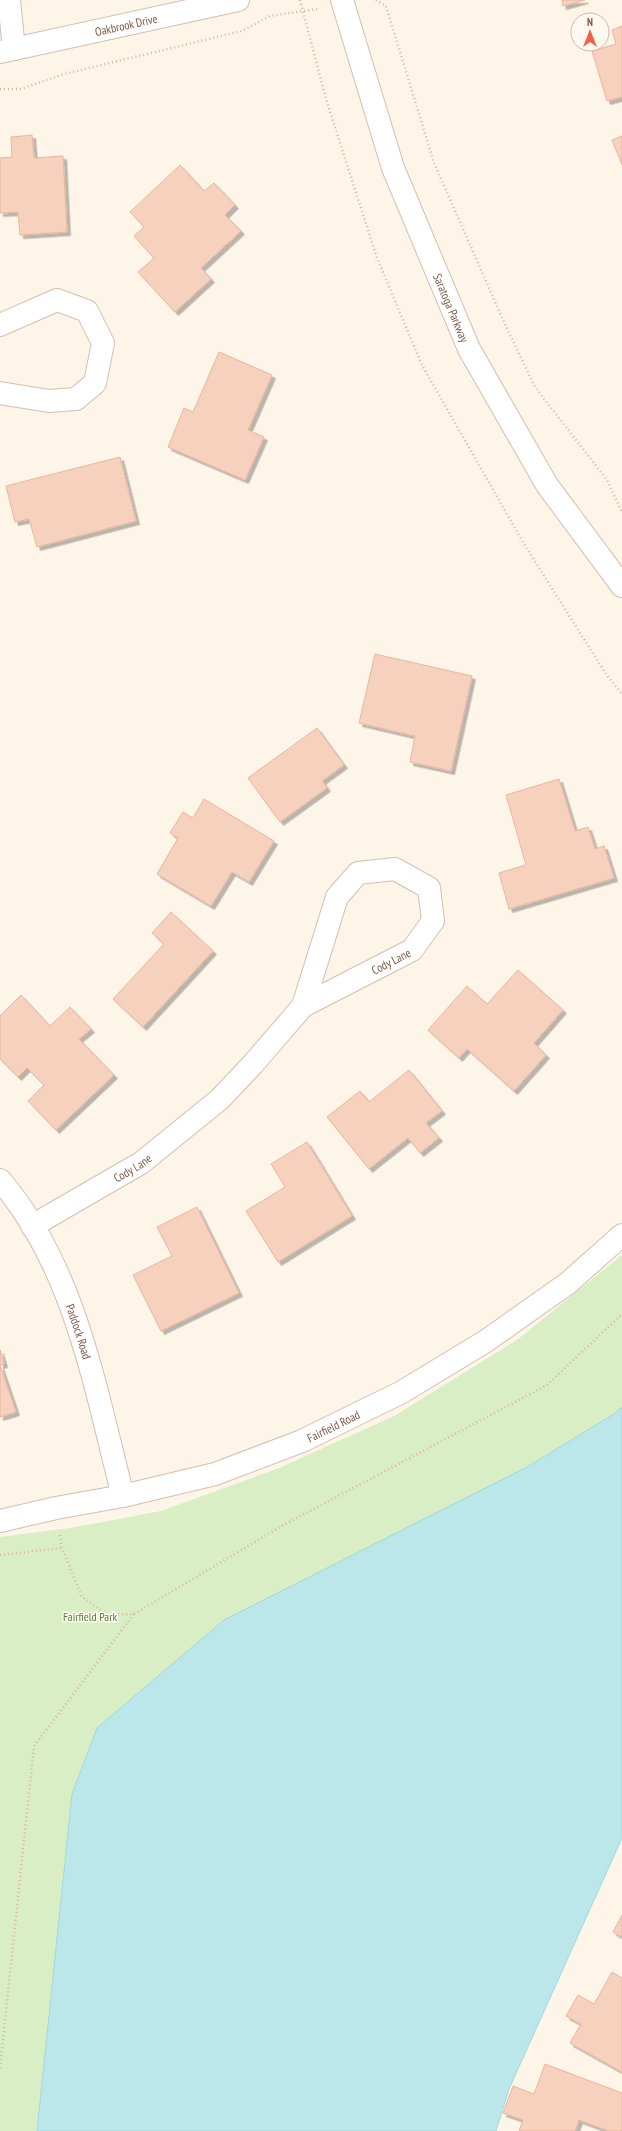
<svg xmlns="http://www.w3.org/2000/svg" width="622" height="2131" font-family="'PT Sans Narrow',sans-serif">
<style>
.green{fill:#d9eec5}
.water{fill:#bbe7ea;stroke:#a0d8dd}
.building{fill:#f6d1be;stroke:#eab59d;filter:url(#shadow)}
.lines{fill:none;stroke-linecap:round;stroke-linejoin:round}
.minor-casing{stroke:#d5bdb0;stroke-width:24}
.path{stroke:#dcb3a0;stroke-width:2.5;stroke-dasharray:1 3;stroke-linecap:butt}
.minor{stroke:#fff;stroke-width:22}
.labels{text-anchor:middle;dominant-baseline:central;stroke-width:3;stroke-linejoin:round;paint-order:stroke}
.street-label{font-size:12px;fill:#7c5849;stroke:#fff9f1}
.park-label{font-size:12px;fill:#547c3d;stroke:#fff9f1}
</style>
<defs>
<filter id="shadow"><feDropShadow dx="3.5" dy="3.5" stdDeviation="0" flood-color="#0004"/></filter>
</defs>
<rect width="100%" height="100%" fill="#fef5e9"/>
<path class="green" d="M622 1255V1407L614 1414 527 1467 72 1794 37 2131H0V1537L70 1528 161 1511 279 1468 394 1416 517 1340Z"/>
<path class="water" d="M622 1407V1838L509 2089 496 2131H37L72 1794 97 1728 224 1620 527 1467 614 1414Z"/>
<path class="building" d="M562 0H585L563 6Z
M622 26V97L607 101 592 51 616 44 612 30Z
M32 135 34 158 63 156 67 232 20 235 18 212 0 213V158L12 157 11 137Z
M622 136V165L612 140Z
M180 165 204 191 214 183 235 205 225 215 241 231 201 268 211 279 175 312 138 272 154 258 134 236 144 227 130 212Z
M219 352 272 375 248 430 264 437 245 480 168 447 184 408 193 412Z
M120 457 136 521 37 547 29 519 15 522 6 486Z
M375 654 472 676 451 771 410 762 415 736 359 723Z
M317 728 344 765 322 781 327 788 280 822 248 778Z
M559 779 575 831 588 827 595 849 604 846 614 878 509 909 499 873 526 865 506 795Z
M204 799 274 841 249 882 232 872 211 906 157 874 178 838 170 833 183 812 193 818Z
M171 912 213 951 143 1027 113 999 164 944 152 933Z
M518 970 563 1010 534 1043 546 1055 514 1091 467 1049 459 1058 428 1030 467 986 487 1004Z
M21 995 50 1026 70 1007 91 1029 79 1039 114 1075 56 1130 28 1101 44 1085 27 1068 18 1077 0 1059V1016Z
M409 1070 442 1111 426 1123 439 1138 420 1153 408 1138 369 1169 327 1117 360 1091 369 1102Z
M307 1142 352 1216 278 1262 246 1211 285 1187 271 1164Z
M197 1207 239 1293 161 1331 133 1275 172 1256 157 1227Z
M0 1350 4 1364 0 1365 16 1412 0 1417Z
M622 1915V1937L613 1932Z
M612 1972 622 1978V2072L570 2043 581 2024 566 2016 578 1995 594 2004Z
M545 2064 622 2093V2131H609L579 2120 575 2131H519L523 2120 503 2113 513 2086 534 2094Z"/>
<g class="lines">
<g class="minor-casing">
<g id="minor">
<path d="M9 0 14 49"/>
<path id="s1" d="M342 0 393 168 469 349 547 485 622 586"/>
<path id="s2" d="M0 52 238 0"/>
<path d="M0 325 57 300 87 311 103 343 95 383 76 399 49 401 0 393"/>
<path id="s3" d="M0 1180C75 1267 95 1388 123 1496"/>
<path id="s4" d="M32 1226 141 1163 220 1099 253 1064 303 1006 412 950 433 921 429 888 395 869 358 873 337 897 303 1006"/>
<path id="s5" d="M0 1521 56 1508 123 1496 215 1474 302 1441 402 1392 486 1341 568 1283 622 1235"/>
</g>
</g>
<path class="path" d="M300 0 326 99 377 258 422 365 524 544 606 674 622 694
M376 0 386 6 434 163 504 322 535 387 607 480 622 512
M0 89H21L64 74 242 31 270 16 317 9
M60 1535 62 1548 82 1597 108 1615 134 1614 280 1527 547 1385 622 1314
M0 1555 62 1548
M0 2068 34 1746 134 1614"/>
<use href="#minor" class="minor"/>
</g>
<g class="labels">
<g class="street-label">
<text stroke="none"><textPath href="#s2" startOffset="129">Oakbrook Drive</textPath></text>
<text stroke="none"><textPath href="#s1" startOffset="327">Saratoga Parkway</textPath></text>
<text stroke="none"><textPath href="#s4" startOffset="451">Cody Lane</textPath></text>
<text stroke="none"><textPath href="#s4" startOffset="116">Cody Lane</textPath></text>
<text stroke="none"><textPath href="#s3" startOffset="172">Paddock Road</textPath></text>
<text stroke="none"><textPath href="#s5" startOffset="348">Fairfield Road</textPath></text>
</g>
<g class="park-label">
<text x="90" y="1616">Fairfield Park</text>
</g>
</g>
<g transform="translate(590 32)"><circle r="19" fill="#fff9f1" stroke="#cbb9ae"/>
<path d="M0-3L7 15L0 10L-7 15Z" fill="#f16045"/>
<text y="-6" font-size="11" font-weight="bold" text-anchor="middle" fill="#7c5849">N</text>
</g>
</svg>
